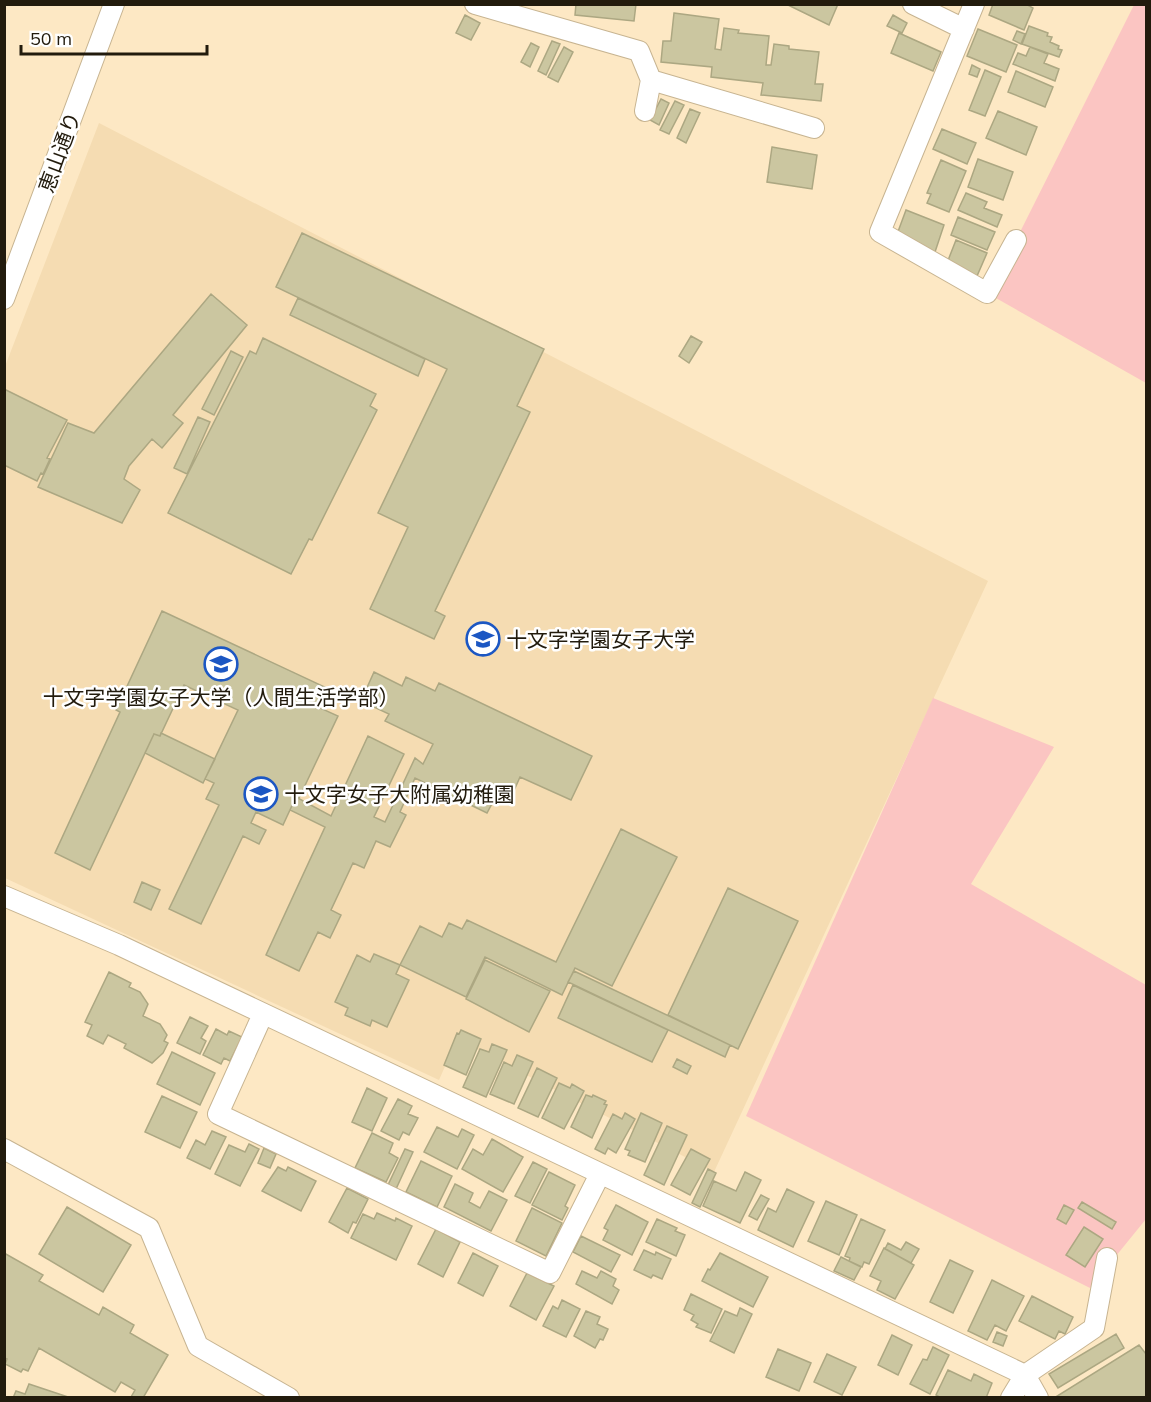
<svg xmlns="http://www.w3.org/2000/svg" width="1151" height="1402" font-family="Mulish,'Noto Sans JP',sans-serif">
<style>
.built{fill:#f5dcb2}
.green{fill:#fbc5c2}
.building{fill:#cbc6a0;stroke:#aca782;stroke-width:1.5}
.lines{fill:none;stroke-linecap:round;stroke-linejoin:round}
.street-casing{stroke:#c7b491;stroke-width:22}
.street{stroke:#fff;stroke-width:20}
.labels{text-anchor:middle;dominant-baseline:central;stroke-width:5;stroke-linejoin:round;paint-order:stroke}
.street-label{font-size:21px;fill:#221b0d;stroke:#fff}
.poi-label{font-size:21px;fill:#221b0d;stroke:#fff;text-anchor:start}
</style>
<rect width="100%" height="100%" fill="#fde8c4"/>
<path class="built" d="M99 123 988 581 714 1172 457 1039 439 1080 5 878 4 369Z"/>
<path class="green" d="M1134 5H1146V383L987 293 1016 240Z
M933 698 1054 747 971 884 1146 985V1219L1090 1288 746 1116Z"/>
<path class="building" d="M576 4H636L634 21 575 15Z
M786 4H838L829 25Z
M993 4H1026L1033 8 1024 30 989 15Z
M674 13 719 19 715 49 721 50 724 28 739 30 738 33 769 36 766 65H771L774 44 789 46V49L819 52 815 84H823L821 101 761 95 763 83 711 77 712 67 661 62 663 41H671Z
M465 15 480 23 471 40 456 33Z
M893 15 907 23 902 33 887 26Z
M1029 26 1048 33 1047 36 1052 37 1050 42 1059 46 1058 49 1062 50 1059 57 1022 44Z
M978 29 1017 45 1006 72 967 56Z
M1017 31 1025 34 1021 44 1013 40Z
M899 33 941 52 933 71 891 53Z
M552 41 560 44 546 75 538 71Z
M531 43 539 47 530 67 521 62Z
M564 47 573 52 558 82 548 77Z
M1030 47 1048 54 1044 63 1059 69 1055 81 1013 64 1018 53 1026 56Z
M972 65 980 69 977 77 969 74Z
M985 70 1001 77 985 116 969 110Z
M1016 71 1053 87 1045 107 1008 92Z
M661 99 669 103 659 125 650 120Z
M675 101 684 105 669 134 660 130Z
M690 109 700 113 686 143 677 138Z
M998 111 1037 127 1026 155 986 138Z
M942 129 976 143 967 164 933 149Z
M772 147 817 155 812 189 767 182Z
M978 159 1013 172 1003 200 968 187Z
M941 160 966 171 949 212 927 203 931 194 927 193Z
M966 193 987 202 984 208 1002 215 997 227 958 210Z
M906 210 944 225 935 252 896 237Z
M958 217 995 232 987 250 951 235Z
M302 233 544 349 517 406 530 412 435 611 445 616 434 639 370 609 408 527 378 513 447 369 276 287Z
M956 240 987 253 977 276 947 263Z
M211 294 247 325 173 415 183 423 162 448 152 439 129 466 124 479 140 490 122 523 38 487 68 423 94 433Z
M298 298 425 359 418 376 290 315Z
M691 336 702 342 689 363 679 356Z
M263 338 376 394 370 406 377 410 312 540 309 539 291 574 168 513 250 351 256 354Z
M231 351 243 357 214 415 202 409Z
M4 389 67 420 47 458 50 459 43 474 41 473 37 481 4 465Z
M198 417 210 422 187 474 174 468Z
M162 611 329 689 320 708 338 716 299 798 296 797 283 825 256 812 251 823 266 830 259 844 243 836 201 924 169 909 219 805 206 799 214 783 205 779 238 710 184 685 160 736 154 734 90 870 55 853 120 712 116 710Z
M374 672 402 686 406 677 435 691 439 683 592 756 571 800 520 777 508 804 495 798 487 813 415 778 400 812 406 815 390 847 376 841 364 868 353 863 331 910 341 915 330 938 318 932 299 971 266 955 325 827 290 810 296 797 331 816 368 736 404 754 374 817 385 822 415 758 423 764 433 744 385 721 389 714 361 701Z
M161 733 215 759 203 783 145 753 154 734 160 736Z
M621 829 677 857 612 986 575 968 562 995 485 957 466 997 400 965 420 926 442 937 449 923 462 929 467 920 556 962Z
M142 882 160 890 151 910 134 902Z
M728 888 798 921 738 1049 668 1015Z
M374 954 400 965 396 974 409 980 387 1027 372 1020 370 1026 345 1015 348 1008 335 1002 357 955 370 962Z
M485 960 550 991 529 1032 466 999Z
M574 971 730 1045 725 1057 568 982Z
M109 972 131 983 129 987 140 992 148 1004 143 1016 160 1024 167 1035 164 1041 168 1043 163 1053 152 1063 124 1048 126 1044 108 1035 103 1044 87 1036 92 1025 85 1022Z
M573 985 668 1030 652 1062 558 1018Z
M190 1017 208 1026 201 1038 206 1041 200 1054 177 1043Z
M216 1029 227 1035 229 1031 242 1037 230 1061 224 1058 221 1064 203 1055Z
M461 1030 481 1039 466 1075 444 1065 457 1033 459 1034Z
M492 1044 507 1050 486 1097 463 1087 480 1049 489 1052Z
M172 1052 215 1073 200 1105 157 1084Z
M517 1055 533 1062 514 1104 490 1094 504 1062 512 1066Z
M677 1059 691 1066 687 1074 673 1067Z
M537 1068 557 1078 538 1117 518 1108Z
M559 1083 570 1088 572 1084 584 1091 564 1129 542 1118Z
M367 1088 387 1098 372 1131 352 1122Z
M586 1095 592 1097 593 1095 606 1101 604 1104 607 1105 592 1138 571 1127Z
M162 1096 197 1112 180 1148 145 1132Z
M398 1099 412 1106 408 1114 418 1118 409 1135 403 1132 399 1140 381 1131Z
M625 1113 635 1119 616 1153 608 1148 605 1154 595 1149 613 1114 622 1119Z
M641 1113 662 1123 645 1162 628 1155 630 1151 625 1149Z
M667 1126 687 1135 664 1185 644 1175Z
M437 1127 458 1137 462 1129 474 1135 457 1169 424 1152Z
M212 1131 226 1137 210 1169 187 1158 196 1140 205 1145Z
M372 1133 393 1143 389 1153 398 1158 386 1182 355 1168Z
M492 1139 523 1157 503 1192 462 1169 473 1149 483 1155Z
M249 1144 259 1149 240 1186 215 1174 229 1145 245 1152Z
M264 1148 276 1154 270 1168 258 1163Z
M405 1149 413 1152 396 1189 388 1185Z
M691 1149 710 1159 690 1195 671 1185Z
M421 1161 452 1176 437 1207 406 1192Z
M533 1162 547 1169 530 1203 515 1196Z
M278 1167 286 1171 288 1167 316 1181 301 1211 262 1191Z
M708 1169 716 1173 700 1207 692 1203Z
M549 1172 575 1185 565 1206 568 1208 562 1220 532 1205Z
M745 1172 761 1180 740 1223 703 1206 714 1181 736 1191Z
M455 1184 473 1193 469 1202 480 1208 489 1191 507 1200 491 1231 444 1207Z
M347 1188 368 1199 356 1223 353 1222 348 1233 329 1222Z
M787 1189 814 1202 793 1247 758 1230 768 1208 776 1212Z
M761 1195 769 1199 757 1220 749 1216Z
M826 1201 857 1215 839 1255 808 1241Z
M1082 1202 1116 1222 1112 1229 1078 1208Z
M616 1205 648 1222 632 1255 603 1240 608 1230 604 1228Z
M1064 1205 1074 1210 1066 1224 1057 1219Z
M67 1207 131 1245 103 1292 39 1254Z
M532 1208 562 1223 546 1256 516 1241Z
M377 1213 395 1221 396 1218 412 1226 396 1260 351 1238 363 1214 374 1219Z
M657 1219 677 1228 675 1231 685 1235 676 1256 646 1242Z
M861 1219 885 1230 869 1264 864 1262 862 1267 849 1261 850 1258 845 1256Z
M1084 1227 1103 1239 1085 1267 1066 1255Z
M436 1229 460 1242 443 1277 418 1264Z
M581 1236 620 1255 611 1272 573 1252Z
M906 1242 919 1249 911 1263 885 1249 888 1243 901 1250Z
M884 1248 914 1265 895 1299 877 1290 881 1281 870 1276Z
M644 1250 655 1255 656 1252 671 1259 662 1279 653 1275 651 1278 634 1270Z
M4 1253 43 1275 39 1281 99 1315 103 1307 134 1325 130 1333 168 1355 143 1398 131 1397 135 1390 121 1382 115 1392 39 1348 28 1371 23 1369 21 1372 5 1364 7 1359 4 1358Z
M473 1253 498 1266 483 1296 458 1283Z
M720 1253 768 1277 753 1307 702 1281 708 1269 710 1270Z
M841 1257 861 1267 854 1280 834 1271Z
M950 1260 973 1271 953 1313 930 1302Z
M582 1271 597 1278 601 1271 616 1279 613 1286 619 1290 612 1304 576 1284Z
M527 1273 554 1286 536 1320 510 1306Z
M992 1280 1024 1296 1006 1331 995 1325 987 1340 968 1331Z
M691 1294 722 1309 711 1333 696 1327 698 1324 691 1320 694 1315 684 1310Z
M1032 1296 1073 1317 1065 1334 1059 1331 1055 1339 1019 1321Z
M562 1300 580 1309 566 1337 543 1326 553 1306 558 1309Z
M740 1308 752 1314 734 1353 710 1341 725 1311 737 1316Z
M586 1311 600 1317 597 1324 608 1329 603 1340 600 1339 595 1348 574 1336Z
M997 1332 1007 1336 1003 1346 993 1342Z
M1116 1334 1124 1348 1058 1388 1049 1374Z
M892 1335 912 1345 898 1375 878 1365Z
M1139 1345 1146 1354V1398H1054Z
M933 1347 949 1355 930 1394 910 1384 923 1359 927 1360Z
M778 1349 811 1363 799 1391 766 1377Z
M827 1354 856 1367 842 1395 814 1382Z
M948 1370 971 1381 974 1374 992 1383 986 1398H941L936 1395Z
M29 1384 71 1398H13L16 1391 25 1394Z"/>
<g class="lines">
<g class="street-casing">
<path id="street" d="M475 4 639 51 651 80 645 111
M913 4 964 29
M974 4 880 232 987 293 1016 240
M651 80 814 128
M4 299 114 4
M4 896 119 945 1025 1375 1038 1398
M263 1014 218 1114 550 1273 600 1174
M4 1149 149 1228 198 1346 289 1398
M1011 1398 1025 1375 1094 1328 1107 1258"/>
</g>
<use href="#street" class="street"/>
</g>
<defs>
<g id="university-ring" transform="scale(1.725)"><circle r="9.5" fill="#fff" stroke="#1c57c3" stroke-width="1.5"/><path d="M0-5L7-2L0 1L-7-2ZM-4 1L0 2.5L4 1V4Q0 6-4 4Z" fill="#1c57c3"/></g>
<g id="school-ring" transform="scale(1.725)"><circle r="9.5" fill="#fff" stroke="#1c57c3" stroke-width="1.5"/><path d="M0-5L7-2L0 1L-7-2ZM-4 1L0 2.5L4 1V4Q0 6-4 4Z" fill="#1c57c3"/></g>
</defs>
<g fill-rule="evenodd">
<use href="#university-ring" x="483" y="639"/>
<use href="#university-ring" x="221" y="664"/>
<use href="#school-ring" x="261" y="794"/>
</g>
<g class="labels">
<g class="street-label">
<text transform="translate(59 152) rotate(-70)">恵山通り</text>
</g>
<g class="poi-label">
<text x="506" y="639">十文字学園女子大学</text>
<text x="221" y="697" text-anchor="middle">十文字学園女子大学（人間生活学部）</text>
<text x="284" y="794">十文字女子大附属幼稚園</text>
</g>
</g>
<rect width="1151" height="1402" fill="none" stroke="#221b0d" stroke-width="12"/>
<path d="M21 45v9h186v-9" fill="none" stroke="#221b0d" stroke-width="3"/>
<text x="30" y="45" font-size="18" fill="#221b0d" stroke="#ffffff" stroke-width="4.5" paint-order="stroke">50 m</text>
</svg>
